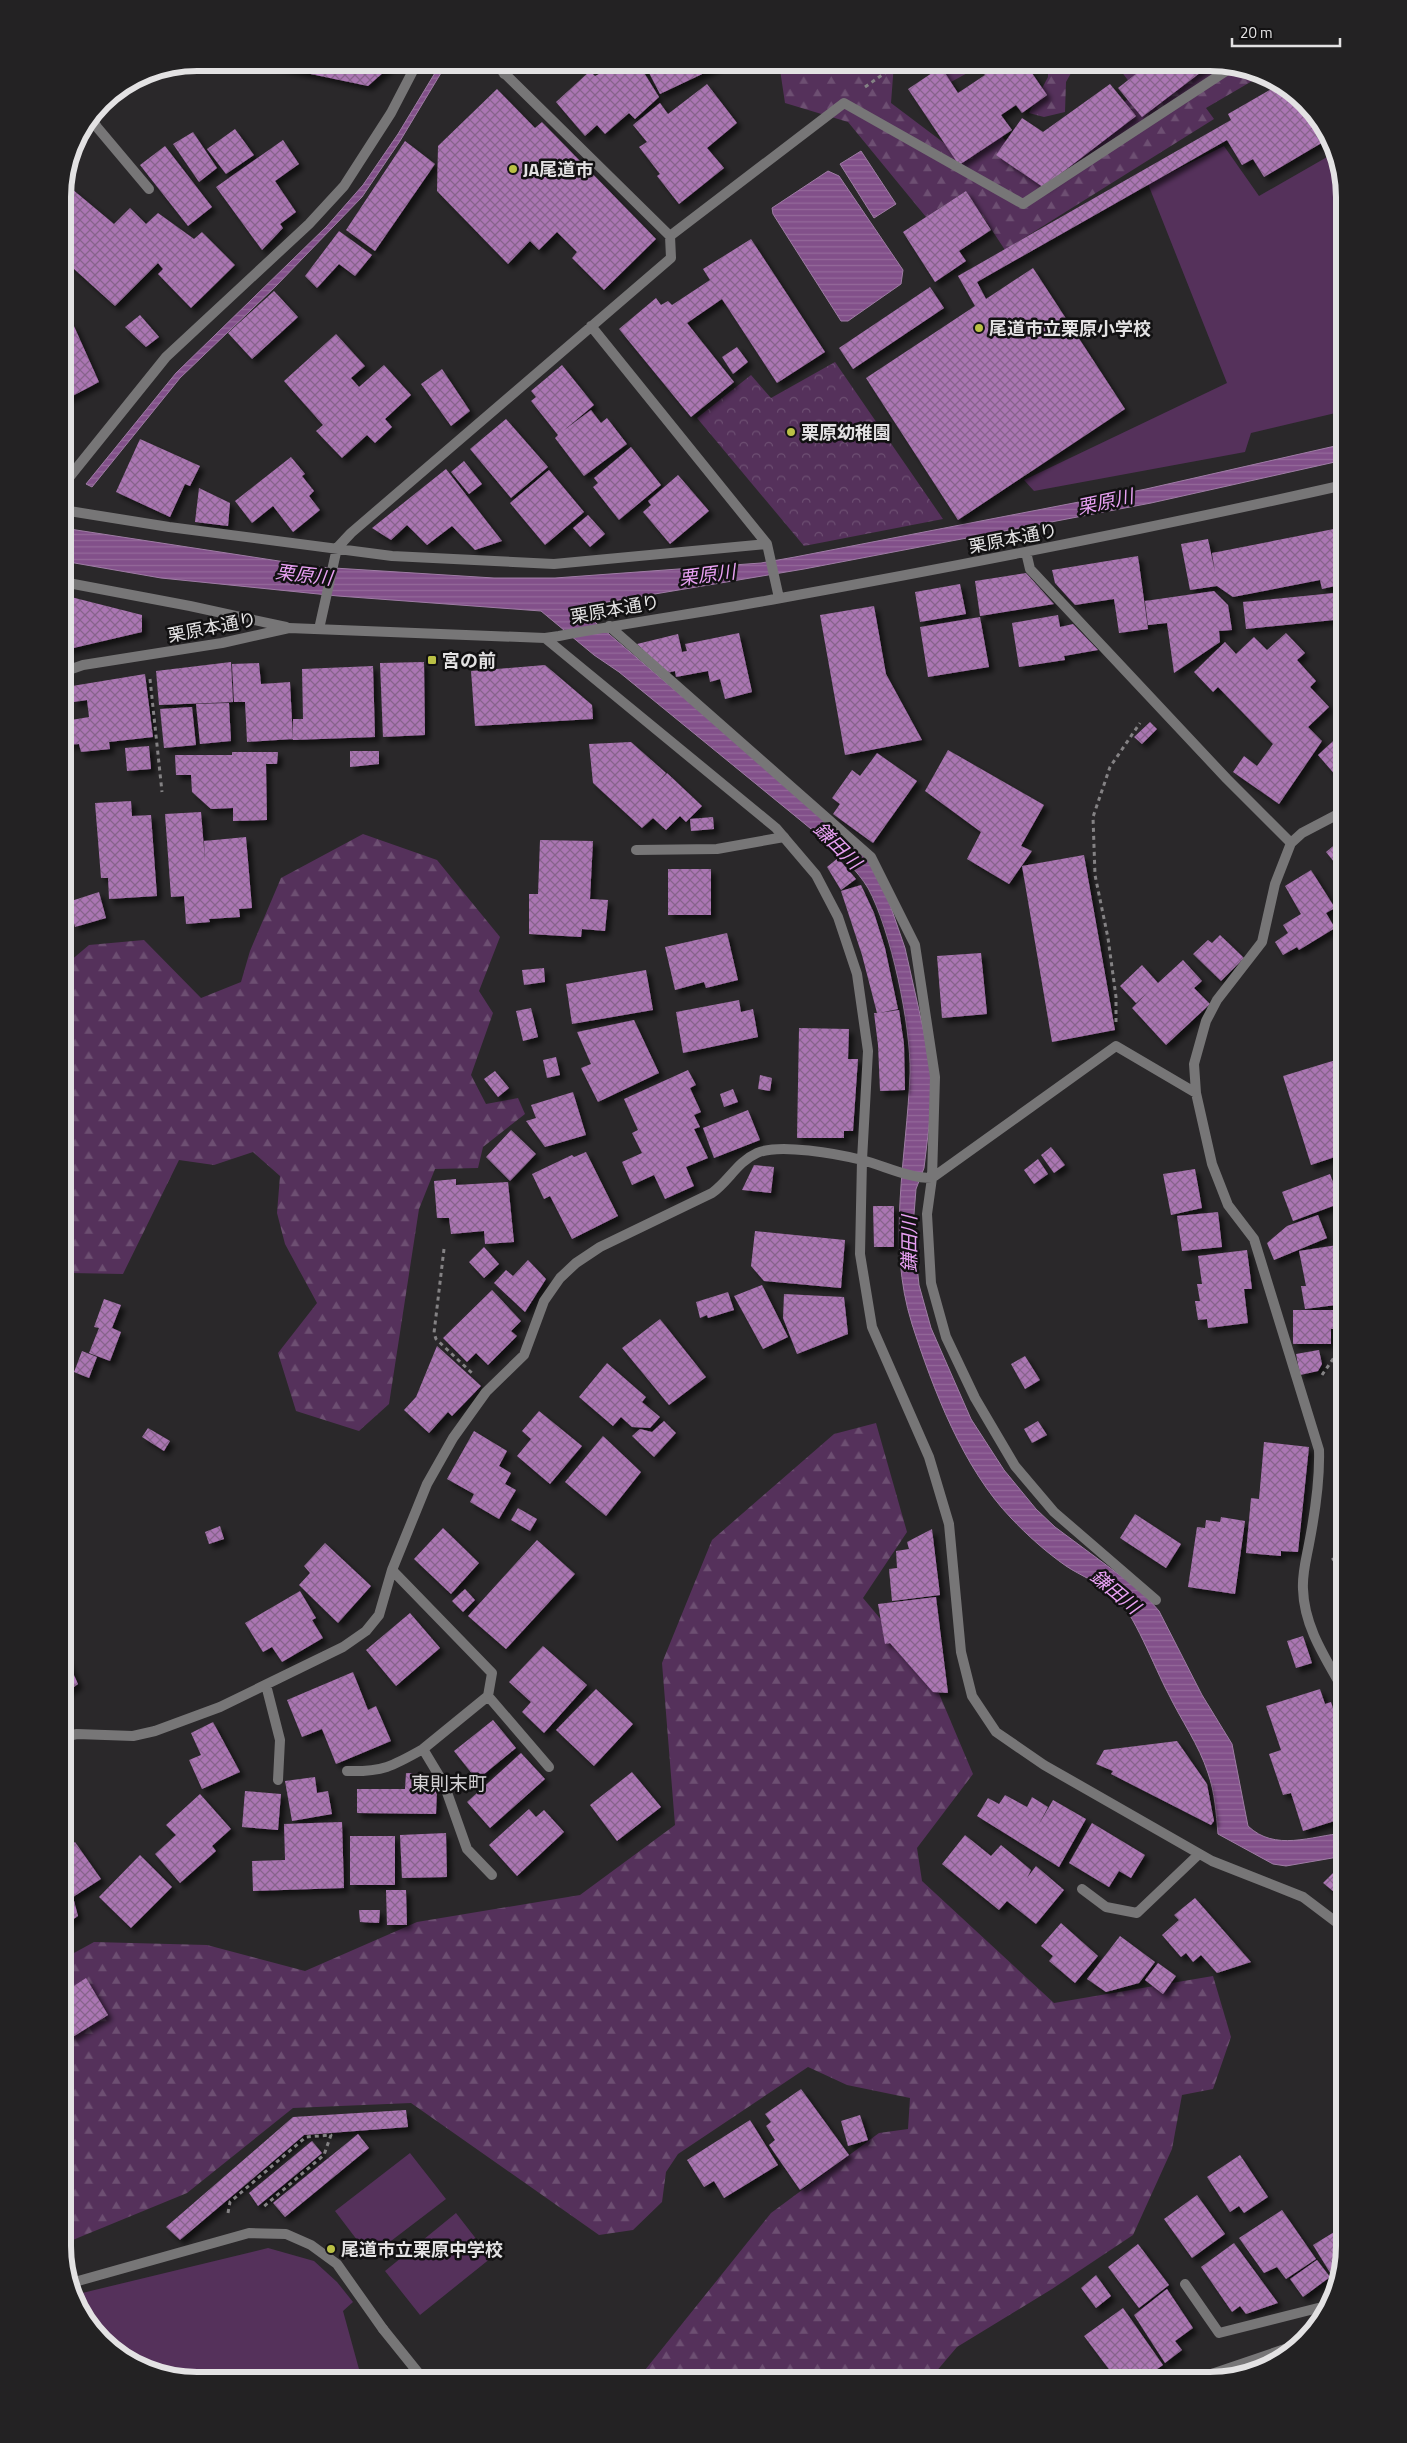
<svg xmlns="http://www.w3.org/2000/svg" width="1407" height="2443" font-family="'Titillium Web','Noto Sans JP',sans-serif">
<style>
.forest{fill:url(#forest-firs)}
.park{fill:url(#park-crowns)}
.pitch{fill:#55315b}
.water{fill:url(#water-rules);stroke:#9f7ca5}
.building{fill:url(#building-cross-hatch);filter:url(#shadow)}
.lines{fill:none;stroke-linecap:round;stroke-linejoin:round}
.path{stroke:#848284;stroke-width:3;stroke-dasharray:4 4;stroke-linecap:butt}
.service{stroke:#777677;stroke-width:10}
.minor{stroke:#777677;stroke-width:10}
.poi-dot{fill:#bac045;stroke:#121112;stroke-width:2}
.labels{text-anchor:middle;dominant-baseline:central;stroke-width:5;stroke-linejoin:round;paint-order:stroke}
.poi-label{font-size:18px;font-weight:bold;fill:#e3e2e3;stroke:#121112;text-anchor:start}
.street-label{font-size:18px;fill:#e3e2e3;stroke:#121112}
.water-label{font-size:19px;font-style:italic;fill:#e8a0f3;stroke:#121112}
.neighbourhood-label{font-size:19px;fill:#d4d2d5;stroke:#121112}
.rim{fill:none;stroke:#e3e2e3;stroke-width:6}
</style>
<defs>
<pattern id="forest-firs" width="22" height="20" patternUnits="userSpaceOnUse" patternTransform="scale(1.25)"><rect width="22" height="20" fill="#55315b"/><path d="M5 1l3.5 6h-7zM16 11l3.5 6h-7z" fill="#6d4f72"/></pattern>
<pattern id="park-crowns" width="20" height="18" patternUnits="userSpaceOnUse" patternTransform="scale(1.25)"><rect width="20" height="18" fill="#55315b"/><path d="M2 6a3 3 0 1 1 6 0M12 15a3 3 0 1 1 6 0" fill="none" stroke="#6d4f72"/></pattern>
<pattern id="water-rules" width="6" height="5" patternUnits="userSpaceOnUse" patternTransform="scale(1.25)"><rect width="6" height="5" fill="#82508a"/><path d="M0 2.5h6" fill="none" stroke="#94699a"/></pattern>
<pattern id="building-cross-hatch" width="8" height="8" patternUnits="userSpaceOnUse" patternTransform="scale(1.25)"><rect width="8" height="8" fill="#ab76b3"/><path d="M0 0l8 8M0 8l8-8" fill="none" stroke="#87648c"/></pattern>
<filter id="shadow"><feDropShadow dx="4.5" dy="4.5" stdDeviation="2.5" flood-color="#0009"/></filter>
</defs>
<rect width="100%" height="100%" fill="#2a282a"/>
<path class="forest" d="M779 63H894L891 103 948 146 994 128 1042 181 1136 91 1115 63H1218L1259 77 1206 108 1214 119 1005 250 966 191 926 217 848 122 785 103Z
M933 63H978L980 66 951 82Z
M1048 63H1106L1071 73 1066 82 1065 112 1044 117 1029 113 1048 77Z
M363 834 437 860 500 937 479 991 493 1013 471 1075 486 1104 518 1098 525 1114 483 1147 478 1168 435 1169 419 1209 389 1404 359 1431 296 1411 278 1353 317 1303 285 1244 277 1213 280 1176 253 1152 214 1165 179 1160 123 1274 71 1273 63 1293V967L89 945 144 940 201 998 241 982 250 951 281 878Z
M876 1423 907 1532 863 1598 935 1684 973 1774 917 1848 922 1881 1054 2003 1213 1976 1231 2037 1213 2089 1182 2095 1172 2149 1133 2235 1052 2289 957 2347 929 2380H645L641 2375 771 2213 879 2133 908 2129 910 2098 847 2085 808 2067 678 2154 666 2172 662 2202 633 2230 599 2235 411 2103 293 2108 187 2193 63 2244V1959L94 1942 207 1945 305 1971 417 1922 580 1895 675 1825 662 1663 712 1540 834 1434Z"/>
<path class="park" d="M835 362 943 519 804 546 697 418 751 375 771 398Z"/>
<path class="pitch" d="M1224 146 1259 196 1334 153 1344 198V411L1251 433 1245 452 1034 491 1024 480 1227 383 1148 184Z
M410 2153 446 2199 370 2257 335 2211Z
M456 2213 491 2258 420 2315 385 2271Z
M268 2248 314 2261 337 2282 353 2302 343 2311 362 2380H189L123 2358 76 2305 74 2295Z"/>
<path class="water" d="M441 63H447L400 141 362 197 276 286 180 378 92 487 86 484 176 373 327 226 363 185 398 134Z
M861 151 896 204 874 218 840 164Z
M828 171 839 176 903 270 901 284 848 321H841L773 214 772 208Z
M1344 444V460L1151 503 804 569 595 604 588 602 583 612 730 737 829 816 871 864 886 893 905 948 930 1059 933 1093 924 1168 916 1189 913 1227 919 1285 931 1328 971 1419 1004 1470 1036 1509 1055 1527 1125 1579 1144 1594 1159 1611 1202 1695 1232 1744 1248 1826C1275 1852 1311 1836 1344 1833V1856L1286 1866 1273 1864 1218 1834C1216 1813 1215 1793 1208 1773 1199 1745 1181 1720 1168 1693 1155 1669 1133 1610 1114 1595 1100 1583 1081 1576 1066 1566 1046 1552 1027 1535 1011 1518 963 1468 933 1389 912 1324 886 1242 907 1157 910 1073 911 1026 891 930 868 888 857 870 842 857 827 842L619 672 594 655 541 611 338 596 161 578 63 561V528L318 567 494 578H555L761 563 795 557 1146 489Z"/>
<path class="building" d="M258 63H394L368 86Z
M620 63H638L659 97 635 119 629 113 605 134 597 125 585 136 556 102 590 71 595 76Z
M644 63H715L717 67 660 94Z
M992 63H1025L1047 95 1022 113 1016 105 1001 115 1012 130 959 165 908 89 941 67 958 93 985 75 981 70Z
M1150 63H1206L1209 66 1142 117 1118 88Z
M707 84 737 123 707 148 724 168 679 204 657 176 660 174 639 147 647 142 633 125 660 103 668 114Z
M1110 84 1136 116 1043 187 996 155 1022 118 1043 132Z
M1280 84 1285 85 1330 138 1264 177 1253 159 1242 165 1227 140 977 282 986 299 1033 268 1125 409 958 520 866 378 975 306 958 276 1231 120 1228 114Z
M497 89 535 128 542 122 656 239 604 290 572 258 577 252 557 232 539 250 530 241 508 264 437 191 438 146Z
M235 129 254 155 226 174 207 149Z
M193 132 217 168 199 182 173 144Z
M283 140 299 164 275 181 296 212 280 224 283 228 262 250 216 187Z
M405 141 435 164 375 251 346 230Z
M165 146 212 207 188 226 140 165Z
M72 189 114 224 130 208 146 224 158 213 194 239 202 232 235 265 191 308 158 274 163 269 158 263 115 306 63 259V201Z
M966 191 991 230 959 251 966 261 935 282 903 232Z
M339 231 372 255 355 276 339 264 317 288 305 276Z
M751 239 825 352 777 383 722 299 687 323 734 382 691 417 619 329 656 298 661 305 668 301 672 305 710 280 703 269Z
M930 287 944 308 853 369 839 348Z
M274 291 298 317 252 359 228 333Z
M63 313 69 326 73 324 99 382 63 401Z
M140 315 159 337 146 347 125 327Z
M336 334 365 366 351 378 359 387 384 365 411 395 385 419 392 427 375 443 367 435 342 458 316 431 323 425 284 381Z
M737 347 748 362 733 374 722 357Z
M562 365 594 405 563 431 591 410 601 423 607 418 627 444 584 476 555 438 558 435 531 401 536 397 531 391Z
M442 369 470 411 451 426 421 384Z
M506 419 548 467 511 498 470 449Z
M140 439 200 466 190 486 185 484 170 517 116 492Z
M631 447 661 485 619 520 593 487 598 483 594 478Z
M291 457 305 474 302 476 314 491 309 496 320 510 293 532 273 506 252 523 235 501Z
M464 461 482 484 469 494 451 472Z
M446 469 502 541 475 550 452 526 427 545 407 525 391 540 372 528Z
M549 470 584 512 545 545 510 503Z
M678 475 709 511 670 544 643 512 651 505 648 501Z
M199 488 230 503 228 526 195 522Z
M588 515 605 534 590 547 573 528Z
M1344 527V584L1322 589 1320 580 1233 597 1217 586 1190 590 1181 544 1208 539 1215 572 1212 553Z
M1138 556 1148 629 1119 633 1114 599 1075 605 1055 583 1052 570Z
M1026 573 1054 604 980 616 975 581Z
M960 584 966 614 920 622 915 592Z
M1214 591 1228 605 1232 630 1219 631 1220 642 1174 673 1167 623 1148 625 1145 601Z
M1344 592V619L1246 629 1243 602Z
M63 595 142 615V632L65 650 63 640Z
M874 606 886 674 922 740 845 755 820 615Z
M1058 615 1060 627 1073 624 1098 650 1064 656 1065 660 1019 667 1012 623Z
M980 617 989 667 928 677 920 627Z
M739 633 752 692 725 699 720 679 710 682 708 671 676 677 675 671 667 673 637 644 678 634 682 652 687 651 685 644Z
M1286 633 1305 653 1297 660 1316 681 1310 687 1329 707 1308 727 1322 741 1279 804 1233 772 1244 756 1257 766 1273 744 1218 687 1213 692 1194 672 1225 642 1236 654 1254 637 1267 650Z
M231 662 233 702 159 705 156 671Z
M424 662 425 735 383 737 380 663Z
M259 663 261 684 290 682 293 739 247 742 245 702H234L232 664Z
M545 665 592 705 593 719 475 726 471 671Z
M373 666 375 737 293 740V719H303L302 669Z
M145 674 153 737 109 742 110 749 81 752 79 744 68 745 65 721 89 717 87 700 74 702 72 686Z
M229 703 231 741 200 744 196 704Z
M63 706 68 718 63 721Z
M192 707 196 745 164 748 160 709Z
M1150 722 1157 729 1142 744 1134 737Z
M1344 731V785L1318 755Z
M631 742 666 773 657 783 667 773 702 806 686 822 680 816 666 830 653 818 642 828 593 783 589 744Z
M149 746 151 769 127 771 125 748Z
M948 750 1044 805 1021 846 1032 851 1009 884 967 859 981 832 925 791Z
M350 751H379V764L350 767Z
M232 752H278L277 764H266L267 820 233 821V808L211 809 192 792 191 775H176L175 755H232Z
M877 753 917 781 873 843 833 814 840 804 832 798 852 770 860 776Z
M131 801 132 816 151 815 157 896 109 899 108 878H101L95 803Z
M201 812 205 861 204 841 246 837 252 908 239 909 240 917 209 919 210 922 186 924 184 896 171 897 165 814Z
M713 817 714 829 691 831 690 819Z
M1344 837V874L1326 852Z
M540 840 593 841 590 899 608 900 605 931 582 929 581 937 529 934V894H538Z
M1084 855 1115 1030 1052 1042 1022 866Z
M838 858 856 879 841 890 827 867Z
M668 869H711V915H668Z
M1311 870 1335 908 1326 913 1335 928 1299 950 1297 947 1283 955 1275 942 1288 933 1283 925 1301 914 1285 886Z
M861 885 874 913 885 948 898 1009 879 1013 899 1010 904 1044 905 1090 880 1091 878 1045 874 1013H877L862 955 841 891Z
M99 892 106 918 75 927 68 902Z
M727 933 738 980 706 988 704 982 675 990 665 947Z
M1220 935 1244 958 1221 981 1193 954 1208 940 1212 943Z
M981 953 987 1014 942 1018 937 956Z
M1183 960 1202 981 1194 988 1210 1004 1166 1045 1132 1008 1146 994 1136 1003 1120 986 1142 965 1158 983Z
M544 968 545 982 524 985 522 970Z
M646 970 653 1010 572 1024 566 984Z
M739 1000 741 1012 753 1009 758 1037 683 1053 676 1012Z
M531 1008 538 1037 523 1041 516 1011Z
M634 1020 659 1073 598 1102 581 1068 591 1064 577 1032Z
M799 1028 849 1029 848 1059H858L853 1131H844V1138H797Z
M556 1057 560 1075 547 1078 543 1060Z
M1339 1059 1344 1075V1154L1311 1165 1283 1076Z
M688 1070 696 1085 690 1088 701 1112 694 1115 700 1127 694 1129 708 1158 686 1167 694 1186 665 1199 654 1175 632 1185 622 1162 642 1153 632 1133 638 1130 624 1099Z
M495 1071 509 1088 498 1097 484 1079Z
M760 1075 772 1078 770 1091 758 1089Z
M733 1089 738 1102 724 1107 720 1094Z
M573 1092 586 1135 545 1147 526 1121 536 1118 531 1105Z
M748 1110 760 1140 714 1158 703 1128Z
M511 1130 536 1154 510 1181 486 1157Z
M1051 1147 1065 1165 1054 1173 1041 1155Z
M586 1152 618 1216 572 1239 550 1196 544 1199 532 1174 572 1155 574 1157Z
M1038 1159 1048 1174 1034 1184 1024 1170Z
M754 1165 774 1167 771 1193 742 1190Z
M1195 1169 1202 1208 1171 1215 1163 1174Z
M1330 1174 1341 1203 1293 1221 1282 1192Z
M456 1179V1185L508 1182 514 1242 485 1244 484 1231 451 1234 449 1218H437L434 1181Z
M873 1206H894V1247H874Z
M1218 1212 1222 1247 1182 1251 1177 1216Z
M1318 1215 1327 1238 1274 1260 1267 1243 1287 1226Z
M755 1231 845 1240 841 1288 764 1281 751 1266Z
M1344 1244V1304L1305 1309 1301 1286H1306L1299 1251Z
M484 1247 499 1264 484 1278 469 1262Z
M1247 1250 1252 1289H1244L1248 1323 1208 1328 1207 1319 1198 1320 1195 1301H1200L1197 1284H1202L1198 1256Z
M528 1260 546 1279 525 1312 494 1283 506 1270 513 1276Z
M762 1285 788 1337 763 1349 734 1296Z
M492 1290 521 1321 511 1331 517 1336 488 1365 476 1353 467 1362 443 1338Z
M728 1292 734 1310 708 1318 707 1315 700 1318 696 1302Z
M784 1294 844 1297 848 1334 797 1354 783 1318Z
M104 1299 121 1305 112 1328 121 1332 110 1361 89 1353 99 1328 94 1327Z
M1293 1310H1343V1329H1331V1344H1293Z
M660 1319 706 1377 669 1405 622 1348Z
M437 1346 481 1386 452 1416 448 1412 429 1433 404 1410 416 1397Z
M1319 1350 1322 1364 1318 1371 1300 1375 1296 1354Z
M82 1351 97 1357 89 1378 74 1372Z
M1025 1356 1040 1380 1025 1389 1011 1364Z
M607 1363 646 1397 642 1402 660 1417 650 1428 632 1427 621 1417 613 1426 579 1397Z
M539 1411 582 1446 550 1484 517 1456 531 1439 522 1431Z
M664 1421 676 1433 654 1457 632 1436 640 1429 652 1432Z
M1038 1421 1047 1435 1032 1443 1024 1429Z
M148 1428 170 1441 164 1451 142 1437Z
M474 1431 507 1451 499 1466 511 1473 505 1484 516 1490 499 1519 470 1502 474 1494 447 1479Z
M603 1436 641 1472 606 1516 565 1482Z
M1264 1442 1309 1447 1298 1552 1281 1551V1556L1246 1553 1251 1498 1259 1499Z
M518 1508 537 1519 530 1531 511 1520Z
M1135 1514 1181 1544 1166 1568 1120 1538Z
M1221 1517 1245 1521 1235 1594 1188 1587 1197 1527 1205 1528 1206 1520 1220 1522Z
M220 1526 224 1539 209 1544 205 1532Z
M443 1528 479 1563 451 1594 414 1559Z
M932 1529 940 1595 892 1601 889 1569 897 1568 896 1551 909 1549 907 1542Z
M537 1540 575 1574 506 1649 468 1616Z
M325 1543 371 1586 338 1623 299 1585 310 1573 304 1566Z
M465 1589 475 1600 463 1612 452 1601Z
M300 1591 316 1618 312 1620 323 1638 282 1662 272 1647 263 1652 245 1623Z
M936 1597 948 1693 933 1692 890 1643 885 1644 878 1604Z
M410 1613 440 1648 396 1686 366 1650Z
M1303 1636 1312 1663 1296 1668 1287 1641Z
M543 1646 587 1685 544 1733 522 1712 531 1702 509 1682Z
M63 1651 78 1684 63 1695Z
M353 1672 368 1710 376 1706 391 1741 336 1764 322 1729 302 1737 287 1700Z
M596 1689 633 1724 594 1766 556 1730Z
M1320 1689 1325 1704 1331 1702 1340 1730 1344 1729V1818L1303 1831 1291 1793 1283 1795 1269 1754 1281 1750 1266 1706Z
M493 1720 516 1748 477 1780 454 1751Z
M213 1722 240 1772 202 1789 189 1760 201 1755 191 1733Z
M1177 1741 1207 1784 1214 1821 1211 1825 1111 1774 1113 1771 1096 1764 1104 1750Z
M521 1753 545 1779 490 1828 467 1802Z
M632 1772 661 1807 617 1841 590 1805Z
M406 1773 428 1774 427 1789 437 1790 436 1814 357 1813V1789H405Z
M315 1777 317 1793 328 1791 332 1814 292 1821 285 1781Z
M245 1791 281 1794 278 1830 242 1827Z
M200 1794 231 1829 212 1846 216 1851 180 1883 155 1854 176 1835 166 1825Z
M1005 1795 1027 1807 1032 1797 1048 1807 1038 1826 1053 1800 1086 1819 1059 1867 977 1816 988 1798 999 1804Z
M529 1809 536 1817 544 1810 564 1832 517 1876 489 1845Z
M342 1822 344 1888 253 1891 252 1861 285 1860 284 1824Z
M1092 1823 1145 1855 1131 1878 1119 1871 1109 1887 1069 1863Z
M446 1833 447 1877 402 1878 400 1835Z
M965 1835 991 1856 1001 1845 1031 1870 1027 1878 1036 1866 1064 1890 1036 1924 1007 1901 999 1910 942 1864Z
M350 1836H395V1885H350Z
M75 1842 101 1879 73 1897 78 1916 63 1926V1851Z
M140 1855 172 1887 131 1928 99 1897Z
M1344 1862V1900L1323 1883Z
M386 1890H406L407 1925H387Z
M1195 1898 1251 1962 1217 1973 1201 1955 1193 1962 1186 1953 1181 1957 1162 1935 1179 1920 1174 1915Z
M359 1910H380L379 1923 360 1922Z
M1061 1923 1098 1956 1075 1983 1049 1961 1053 1956 1041 1946Z
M1120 1936 1155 1962 1139 1983 1106 1992 1087 1979Z
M1158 1963 1176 1976 1163 1994 1145 1980Z
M86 1978 108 2015 71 2038 63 2025V1993Z
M801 2089 849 2155 800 2190 769 2145 775 2140 766 2126 771 2122 765 2114Z
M406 2110 408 2127 304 2135 180 2240 166 2227 293 2117Z
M860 2115 868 2140 848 2146 841 2121Z
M750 2120 778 2165 724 2198 714 2181 704 2187 687 2160Z
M358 2134 369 2148 285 2217 273 2203Z
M312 2141 322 2153 258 2206 249 2193Z
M1240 2155 1268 2197 1244 2213 1239 2206 1230 2212 1207 2177Z
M1197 2195 1225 2234 1192 2258 1164 2219Z
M1282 2210 1316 2259 1286 2279 1277 2267 1264 2273 1239 2238Z
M1344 2226V2246L1334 2279 1313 2245Z
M1234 2243 1278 2303 1246 2314 1240 2306 1232 2312 1201 2267Z
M1138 2244 1169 2285 1139 2308 1108 2267Z
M1317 2260 1330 2277 1303 2297 1290 2279Z
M1096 2275 1111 2296 1096 2308 1081 2288Z
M1167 2289 1193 2328 1175 2341 1182 2350 1165 2363 1134 2315Z
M1123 2308 1163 2365 1141 2380H1117L1084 2336Z
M489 2371 496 2380H475Z"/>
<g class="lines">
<path class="path" d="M1050 63 1054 68
M865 87 899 63
M150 679 162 792
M1116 1022V997L1108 938 1095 875 1093 817 1110 767 1140 723
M444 1249 434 1333 436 1339 473 1374
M1322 1375 1344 1343
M1332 1560 1336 1557 1344 1558
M228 2213 230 2202 306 2137 331 2135 324 2155 262 2208"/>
<path class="service" d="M96 126 149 189
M670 236 844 103 1023 204 1232 67
M636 850 717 849 784 837
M71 2283 249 2233 286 2234 311 2245 337 2264 383 2329
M1185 2284 1219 2333 1326 2306"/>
<path class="minor" d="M504 74 518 63
M91 118 96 126
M591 326 767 544 779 598
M63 485 166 357 309 224 344 186 391 113 417 63
M63 510 169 527 392 556 554 564 767 544
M63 582 190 606 286 627
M609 626 871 857 915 945 935 1077 932 1178 927 1214 931 1283 946 1337 975 1398 1015 1466 1054 1512 1156 1600
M319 629 337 548 351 533 671 258 670 236 494 63
M545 638 776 828 816 875 838 917 857 974 868 1051 862 1160 860 1254 872 1327 929 1457 949 1524 961 1652 972 1696 996 1732 1044 1765 1212 1861 1303 1897 1344 1928
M63 672 83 665 222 643 289 628 545 638 559 636C632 622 707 612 781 598 969 564 1157 527 1344 485
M1291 843 1302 833 1344 811
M1196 1093 1212 1164 1228 1205 1254 1239 1319 1450C1320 1482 1315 1513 1309 1544 1306 1560 1302 1574 1303 1589 1304 1627 1326 1659 1344 1691
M392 1570 492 1673 488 1696 423 1749 444 1784 467 1849 492 1875
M266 1685 280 1740 278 1780
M488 1696 549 1767
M63 1737 77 1734 133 1736 155 1731 220 1707 343 1647 366 1631 379 1615 392 1570 427 1484 453 1438 486 1392 524 1355 544 1301 560 1278 576 1263 600 1247 712 1193C729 1181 737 1162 757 1153 779 1143 838 1154 862 1160 885 1166 908 1178 932 1178L1116 1046 1196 1093 1194 1064 1206 1021 1217 1000 1262 942 1275 884 1291 843 1227 779 1030 569 1026 552
M347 1771C383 1772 393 1766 423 1749
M1082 1889 1106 1907 1137 1913 1199 1854
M383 2329 424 2380
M1194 2380 1288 2348 1316 2325"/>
</g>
<g class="poi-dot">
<circle cx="513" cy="169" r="5"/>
<circle cx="979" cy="328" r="5"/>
<circle cx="791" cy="432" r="5"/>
<rect x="427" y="655" width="10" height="10" rx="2.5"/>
<circle cx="331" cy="2249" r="5"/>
</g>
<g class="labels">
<g class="poi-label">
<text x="523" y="169">JA尾道市</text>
<text x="989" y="328">尾道市立栗原小学校</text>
<text x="801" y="432">栗原幼稚園</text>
<text x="442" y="660">宮の前</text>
<text x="341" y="2249">尾道市立栗原中学校</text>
</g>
<g class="street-label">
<text transform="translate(1013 538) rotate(-11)">栗原本通り</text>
<text transform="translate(615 609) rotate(-10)">栗原本通り</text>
<text transform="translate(212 627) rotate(-11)">栗原本通り</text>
</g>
<g class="water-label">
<text transform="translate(1105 501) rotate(-12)">栗原川</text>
<text transform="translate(304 574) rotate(7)">栗原川</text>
<text transform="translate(707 574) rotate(-7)">栗原川</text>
<text transform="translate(838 845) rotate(45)">鎌田川</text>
<text transform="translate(908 1244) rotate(-90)">鎌田川</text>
<text transform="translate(1116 1591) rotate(40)">鎌田川</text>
</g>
<g class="neighbourhood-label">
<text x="449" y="1782">東則末町</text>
</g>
</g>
<path d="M0 0H1407V2443H0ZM197 71H1210A126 126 0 0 1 1336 197V2246A126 126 0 0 1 1210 2372H197A126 126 0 0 1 71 2246V197A126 126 0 0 1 197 71Z" fill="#232223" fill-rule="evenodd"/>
<path class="rim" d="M197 71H1210A126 126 0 0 1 1336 197V2246A126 126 0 0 1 1210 2372H197A126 126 0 0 1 71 2246V197A126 126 0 0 1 197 71Z"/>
<path d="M1232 38v8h108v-8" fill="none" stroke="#e3e2e3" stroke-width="2.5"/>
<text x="1240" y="38" font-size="15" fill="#e3e2e3" stroke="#121112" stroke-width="4" paint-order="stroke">20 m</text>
</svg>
